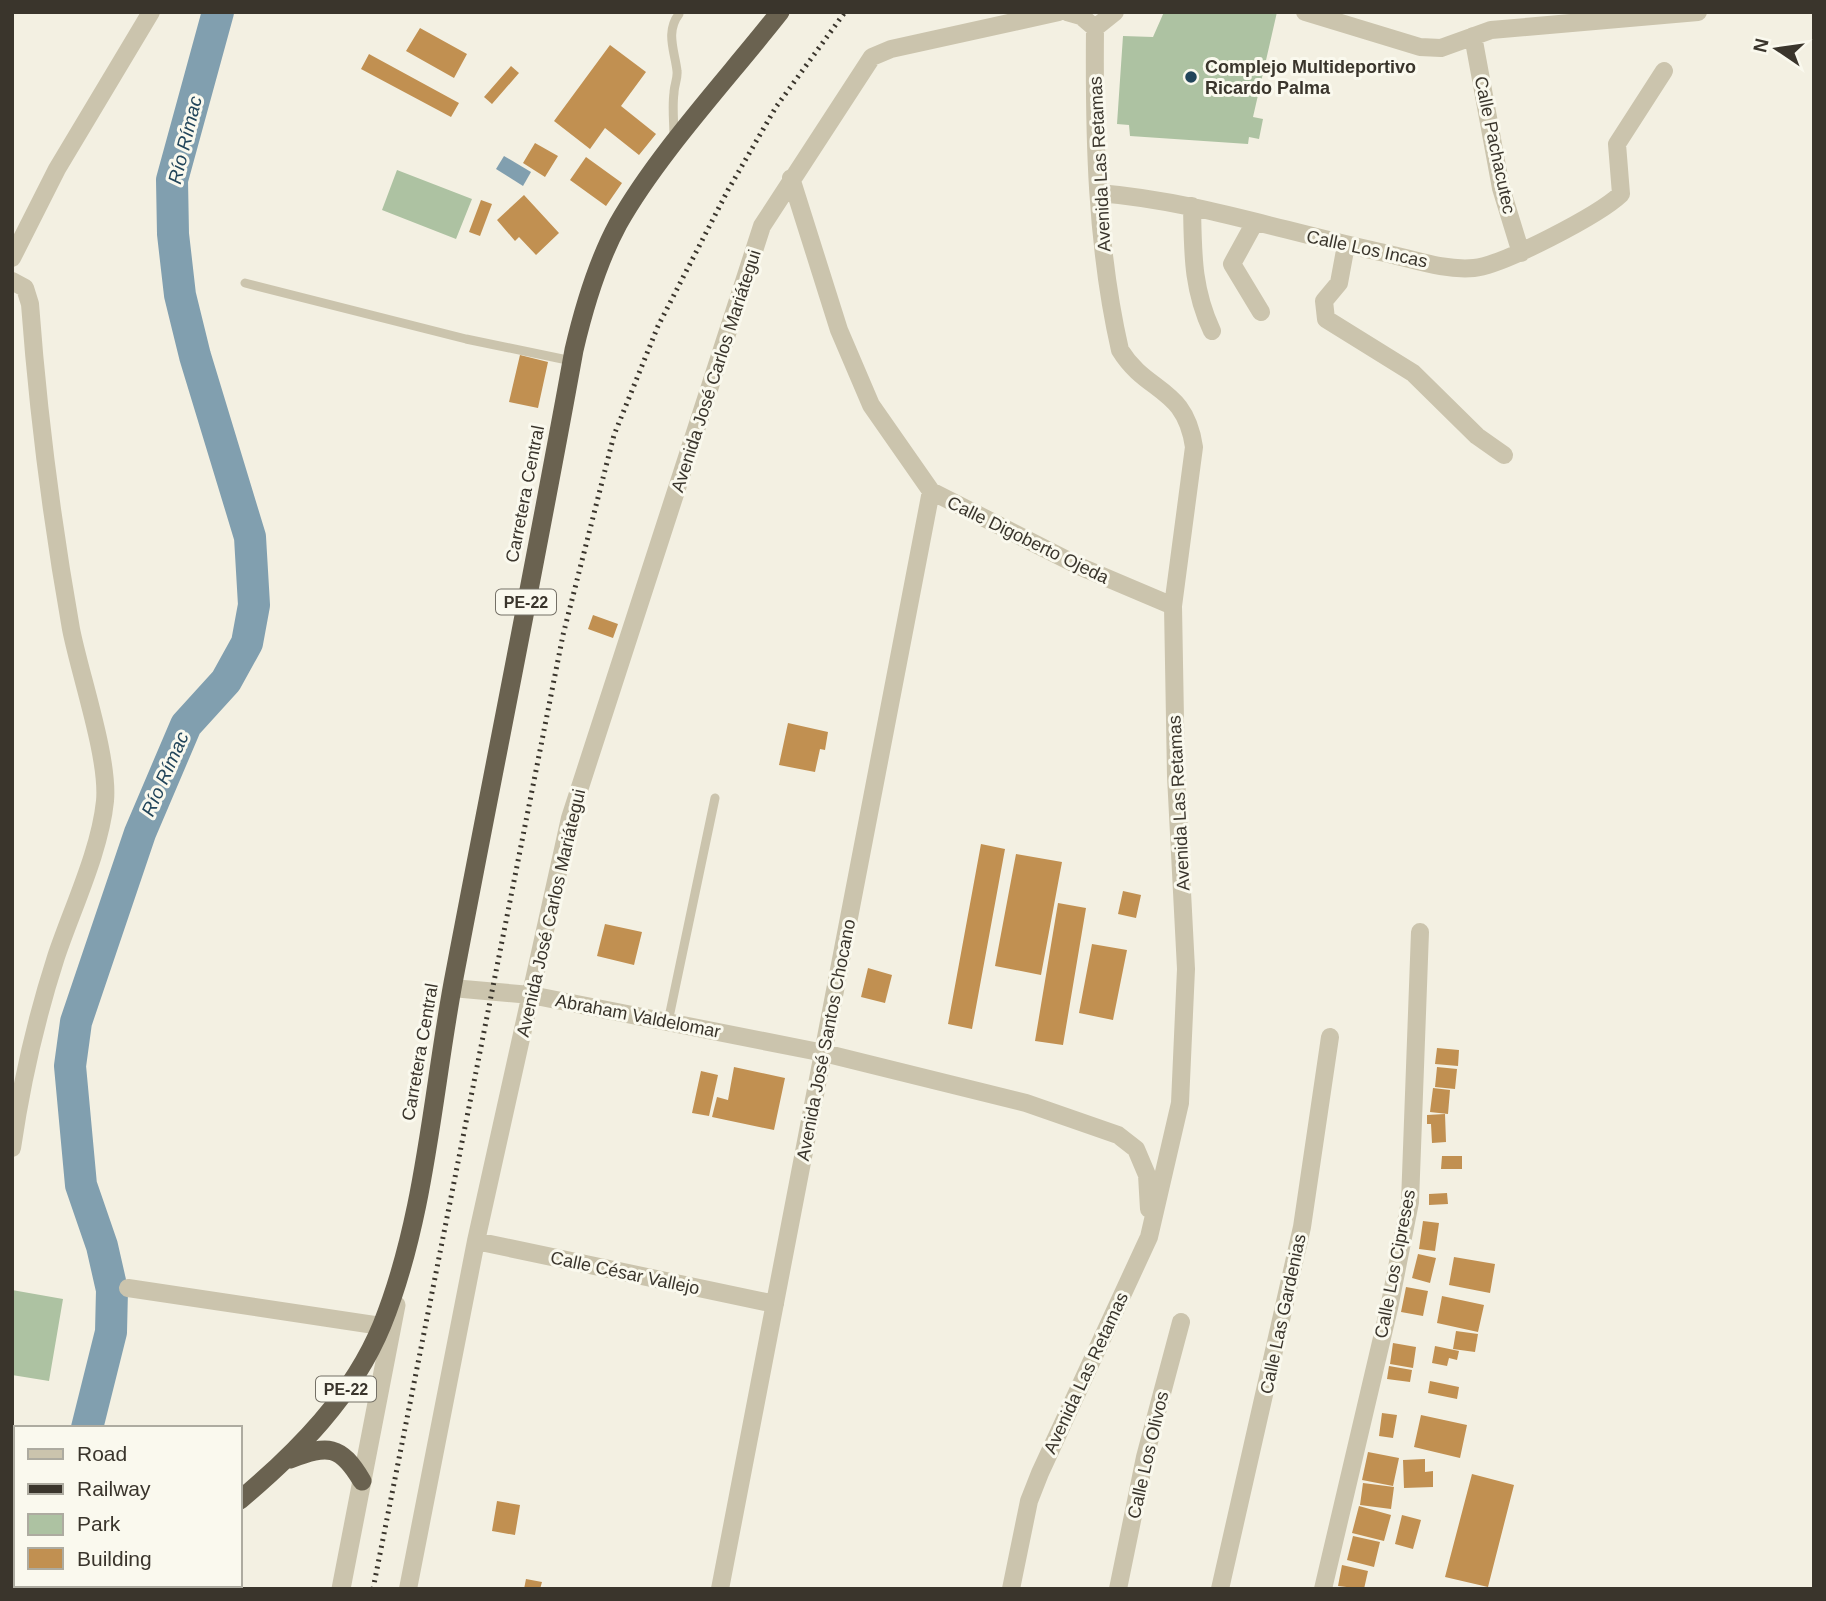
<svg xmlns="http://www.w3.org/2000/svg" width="1826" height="1601" font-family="Helvetica,sans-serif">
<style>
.green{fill:#adc2a2}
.water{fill:#819faf}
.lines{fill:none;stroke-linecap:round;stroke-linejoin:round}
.river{stroke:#819faf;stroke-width:32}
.building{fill:#c19051}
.service{stroke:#cbc4ad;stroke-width:9}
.minor{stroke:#cbc4ad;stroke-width:18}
.tertiary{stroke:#cbc4ad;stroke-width:19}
.trunk{stroke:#6a6250;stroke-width:19}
.rail{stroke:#3a352c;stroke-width:5;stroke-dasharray:2 5;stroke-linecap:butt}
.poi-dot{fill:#22455a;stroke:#faf9ee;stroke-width:2.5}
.labels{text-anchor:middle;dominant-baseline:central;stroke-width:6;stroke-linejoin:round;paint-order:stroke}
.shield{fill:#faf9ee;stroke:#747066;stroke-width:2}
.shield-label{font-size:16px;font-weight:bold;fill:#3a352c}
.poi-label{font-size:18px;font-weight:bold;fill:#3a352c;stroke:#faf9ee;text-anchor:start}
.street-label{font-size:18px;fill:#3a352c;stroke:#faf9ee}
.water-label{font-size:19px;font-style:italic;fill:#22455a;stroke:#faf9ee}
</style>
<rect width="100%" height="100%" fill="#f3f0e2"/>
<path class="green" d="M1164 12H1277L1253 117 1263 119 1259 139 1249 137 1248 144 1130 136 1129 125 1117 124 1123 36 1153 37Z
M397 170 472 199 456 239 382 210Z
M12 1290 63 1299 49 1381 12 1375Z"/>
<path class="water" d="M504 156 531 172 523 186 496 169Z"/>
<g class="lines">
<path class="river" d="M87 1428 111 1332 112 1290 102 1246 81 1185 70 1066 76 1022 140 833 186 725 226 681 247 643 254 605 250 537 195 356 180 295 173 234 172 180 218 12
M67 1585 69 1589"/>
</g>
<path class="building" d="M420 28 467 54 454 78 406 51Z
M610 45 646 72 621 106 656 134 639 155 605 128 590 149 554 121Z
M369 54 459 103 451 117 361 69Z
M511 66 519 73 492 104 484 97Z
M535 143 558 156 545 177 523 163Z
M586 157 622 183 606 206 570 180Z
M524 195 559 233 536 255 519 237 515 241 497 220Z
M481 200 492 204 480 236 469 232Z
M520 355 548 362 538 408 509 402Z
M593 615 618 624 613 638 588 629Z
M788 723 828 732 825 750 820 749 815 772 779 765Z
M981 844 1005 849 972 1029 948 1024Z
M1016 854 1062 862 1041 975 995 966Z
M1123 891 1141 895 1136 918 1118 914Z
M1058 903 1086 908 1063 1045 1035 1041Z
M605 924 642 932 634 965 597 956Z
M1092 944 1127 950 1113 1020 1079 1013Z
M868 968 892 975 885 1003 861 997Z
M1437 1048 1459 1050 1458 1066 1435 1064Z
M734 1067 785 1078 774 1130 712 1117 717 1097 728 1100Z
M1437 1067 1457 1069 1455 1089 1435 1087Z
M701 1071 718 1075 709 1116 692 1113Z
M1433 1088 1450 1090 1448 1114 1430 1112Z
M1445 1114 1446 1142 1432 1143 1431 1124H1427V1115Z
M1442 1156H1462V1169H1441Z
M1447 1193 1448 1204 1429 1205V1194Z
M1423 1221 1439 1223 1435 1251 1419 1249Z
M1418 1254 1436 1258 1430 1283 1412 1278Z
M1454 1257 1495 1264 1490 1293 1449 1285Z
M1406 1287 1428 1291 1423 1316 1401 1312Z
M1442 1296 1484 1305 1478 1332 1437 1323Z
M1456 1331 1478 1334 1475 1352 1453 1349Z
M1393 1343 1416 1347 1413 1368 1390 1364Z
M1435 1346 1459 1351 1457 1360 1449 1358 1447 1366 1432 1363Z
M1389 1366 1412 1370 1410 1382 1387 1379Z
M1430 1381 1459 1387 1457 1399 1428 1393Z
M1382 1413 1397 1415 1393 1438 1379 1436Z
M1421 1415 1467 1425 1460 1458 1414 1447Z
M1368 1452 1399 1458 1393 1486 1362 1480Z
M1425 1459V1472L1433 1471V1487L1404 1488 1403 1460Z
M1472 1474 1514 1485 1488 1587 1445 1577Z
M1363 1483 1394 1487 1391 1509 1360 1505Z
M497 1501 520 1505 515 1535 492 1531Z
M1359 1506 1391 1515 1384 1541 1352 1533Z
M1402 1515 1421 1520 1413 1549 1395 1544Z
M1353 1536 1380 1542 1374 1567 1347 1560Z
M1342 1565 1368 1571 1364 1589 1338 1586Z
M526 1579 542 1582 540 1589H524Z"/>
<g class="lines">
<path class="service" d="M674 137C674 122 672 107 674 93 674 86 678 78 677 71 675 52 665 32 679 14
M245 283 466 339 572 361
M668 1022 715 798"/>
<path class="minor" d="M1305 12 1420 47 1441 48 1491 30 1698 12
M1095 28 1115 12
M1473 36 1501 188 1521 253
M791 178 839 330 871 405 931 491 1081 567 1173 606
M1099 193C1196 201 1285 232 1380 252 1410 258 1444 271 1474 268 1503 265 1599 215 1621 194L1617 144 1664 71
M1192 206C1193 253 1192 288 1212 331
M1255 222 1232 264 1261 312
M1346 245 1339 283 1324 301 1326 319 1413 373 1477 436 1504 455
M12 258 57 169 151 12
M12 281 25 288 30 304C38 412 52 522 71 629 80 675 109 758 105 801 100 851 72 909 56 957 37 1016 21 1086 12 1148
M452 988 531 995 824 1053 1026 1103 1118 1135 1136 1149 1147 1175 1149 1209
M476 1241 775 1304
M128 1288 381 1326
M408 1589 476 1241 570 818 762 226 872 57 891 49 1059 12
M720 1589 931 491
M1011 1589 1029 1501 1040 1473 1149 1237 1180 1103 1186 969 1176 776 1173 606 1194 447C1185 386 1147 394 1120 350 1096 245 1094 135 1095 28L1081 16 1067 12
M1118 1589 1145 1457 1181 1322
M1220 1589 1302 1227 1330 1037
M1323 1589 1389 1308 1410 1202 1420 932"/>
<path class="tertiary" d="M341 1589 396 1305"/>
<path class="trunk" d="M290 1459C328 1445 340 1444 362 1481
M240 1500C297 1452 353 1396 382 1325 425 1218 432 1097 453 983 493 772 536 561 574 350 584 307 597 263 618 224 658 153 729 77 780 12
M104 1589 110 1585"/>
<path class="rail" d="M373 1589 563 635 614 435 658 326 728 190 776 107 845 12"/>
</g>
<circle class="poi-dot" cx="1191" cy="77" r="7"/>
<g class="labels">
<g class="shield">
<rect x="496" y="589.5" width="60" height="25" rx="5"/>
<rect x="316" y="1376.5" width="60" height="25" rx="5"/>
</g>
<g class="shield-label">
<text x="526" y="602">PE-22</text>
<text x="346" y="1389">PE-22</text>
</g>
<g class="poi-label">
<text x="1205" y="67">Complejo Multideportivo<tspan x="1205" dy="21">Ricardo Palma</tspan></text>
</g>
<g class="street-label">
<text transform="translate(1495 145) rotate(78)">Calle Pachacutec</text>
<text transform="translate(1100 164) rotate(-93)">Avenida Las Retamas</text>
<text transform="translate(1367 249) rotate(12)">Calle Los Incas</text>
<text transform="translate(716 371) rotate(-72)">Avenida José Carlos Mariátegui</text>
<text transform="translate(525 494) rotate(-79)">Carretera Central</text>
<text transform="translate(1028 540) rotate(26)">Calle Digoberto Ojeda</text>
<text transform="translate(1179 803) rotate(-93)">Avenida Las Retamas</text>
<text transform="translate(551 913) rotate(-77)">Avenida José Carlos Mariátegui</text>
<text transform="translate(638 1016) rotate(11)">Abraham Valdelomar</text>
<text transform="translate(826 1040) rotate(-79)">Avenida José Santos Chocano</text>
<text transform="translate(420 1052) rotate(-80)">Carretera Central</text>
<text transform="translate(1395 1264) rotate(-79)">Calle Los Cipreses</text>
<text transform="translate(625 1273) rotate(12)">Calle César Vallejo</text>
<text transform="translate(1283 1314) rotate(-78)">Calle Las Gardenias</text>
<text transform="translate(1086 1373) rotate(-65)">Avenida Las Retamas</text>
<text transform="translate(1148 1455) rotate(-77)">Calle Los Olivos</text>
</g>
<g class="water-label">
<text transform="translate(185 140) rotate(-76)">Río Rímac</text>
<text transform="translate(165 774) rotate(-66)">Río Rímac</text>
</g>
</g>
<rect width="1826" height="1601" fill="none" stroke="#3a352c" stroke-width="28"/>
<rect x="14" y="1426" width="228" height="161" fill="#faf9ee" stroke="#adaba0" stroke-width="2"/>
<rect x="28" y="1449" width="35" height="10" fill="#cbc4ad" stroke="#adaba0" stroke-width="2"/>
<text x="77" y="1461" font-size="21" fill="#3a352c">Road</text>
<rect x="28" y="1484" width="35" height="10" fill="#3a352c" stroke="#adaba0" stroke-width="2"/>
<text x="77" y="1496" font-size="21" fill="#3a352c">Railway</text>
<rect x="28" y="1514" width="35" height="21" fill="#adc2a2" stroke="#adaba0" stroke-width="2"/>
<text x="77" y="1531" font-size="21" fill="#3a352c">Park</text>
<rect x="28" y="1548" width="35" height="21" fill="#c19051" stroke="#adaba0" stroke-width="2"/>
<text x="77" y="1566" font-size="21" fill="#3a352c">Building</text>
<g transform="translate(1777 49) rotate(283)" stroke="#faf9ee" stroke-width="5" paint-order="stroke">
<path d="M0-5L12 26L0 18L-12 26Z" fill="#3a352c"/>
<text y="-10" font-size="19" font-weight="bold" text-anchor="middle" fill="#3a352c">N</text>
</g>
</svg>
